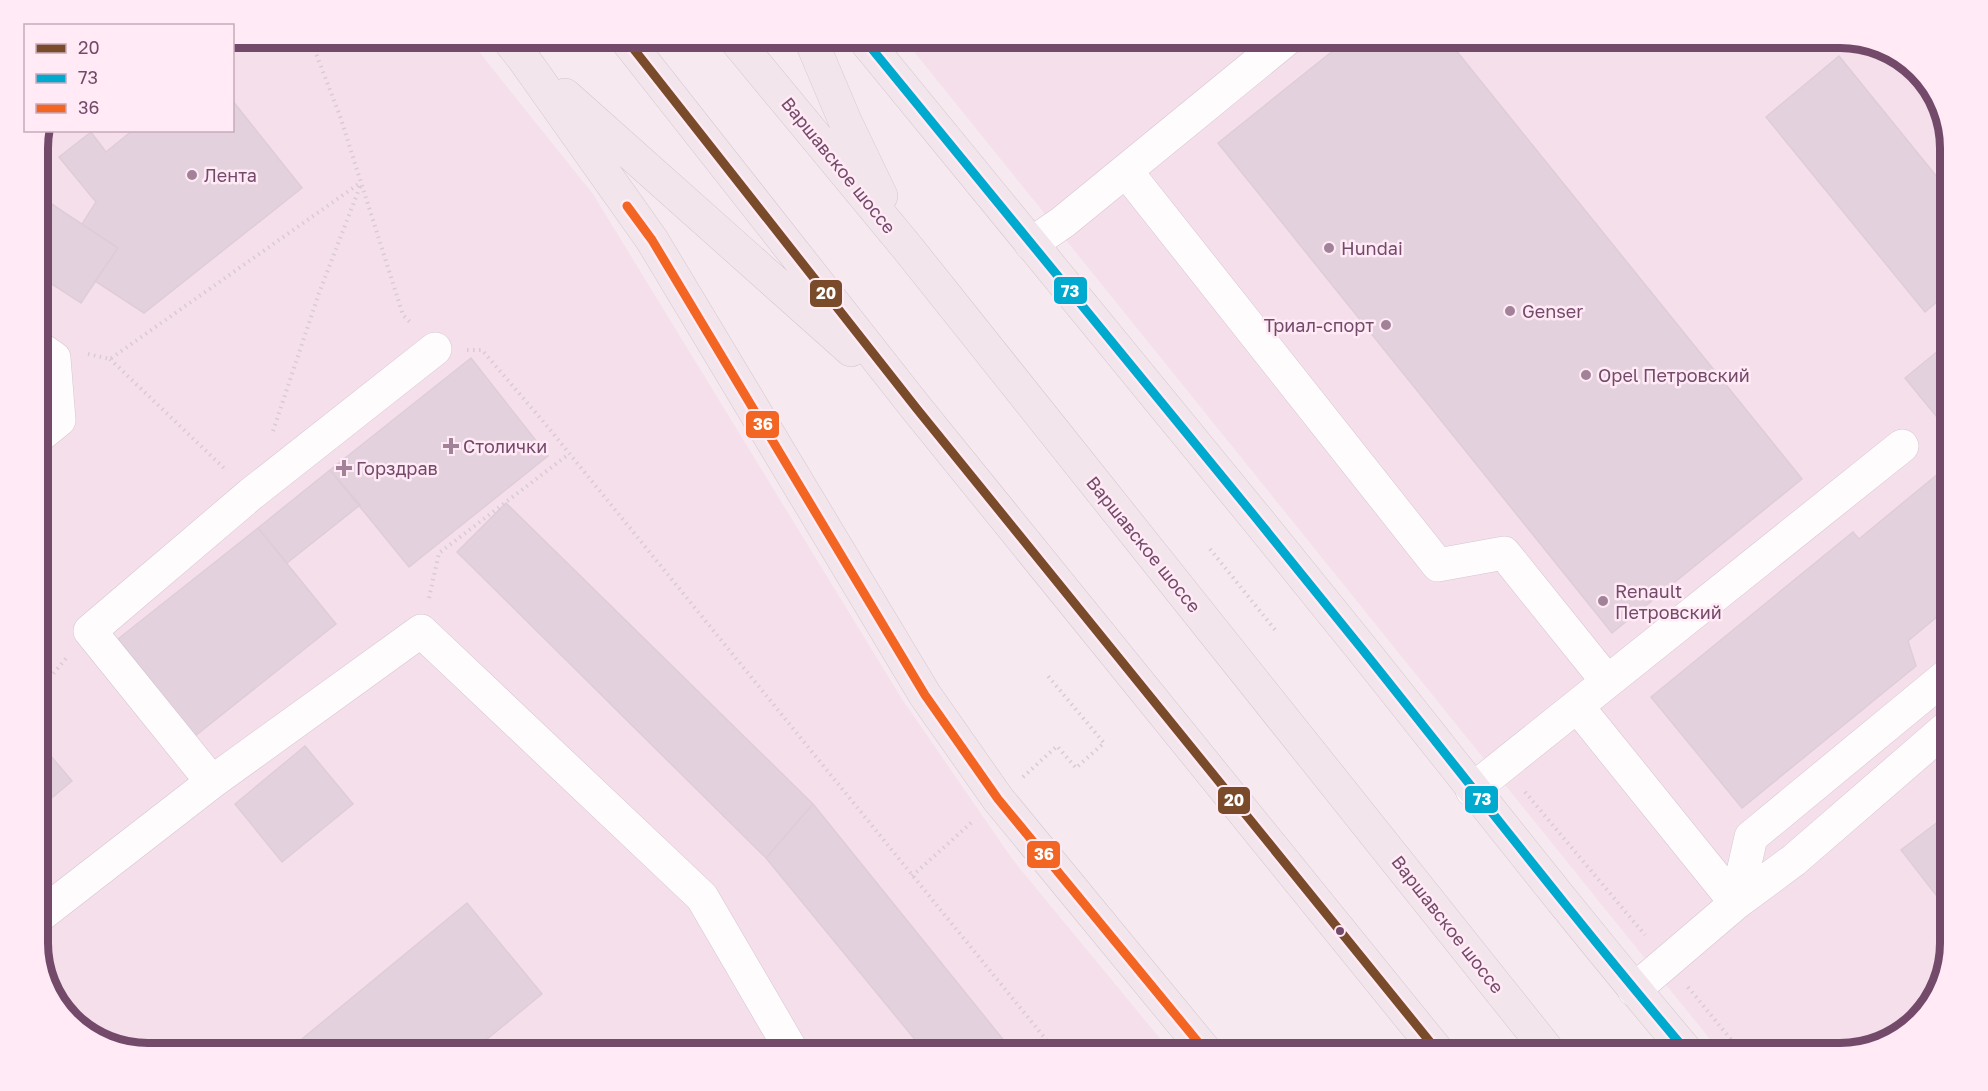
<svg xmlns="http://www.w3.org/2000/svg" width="1988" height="1091" font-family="'Golos Text',sans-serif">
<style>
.residential{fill:#f5dfeb}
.building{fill:#e3d1dd;stroke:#dfccd9;stroke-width:1.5}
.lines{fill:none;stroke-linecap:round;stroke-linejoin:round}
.minor-casing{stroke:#d6c5d0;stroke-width:34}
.major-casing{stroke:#d5c6d0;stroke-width:34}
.path{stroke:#d8cbd5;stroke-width:4;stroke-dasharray:1.5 4.5;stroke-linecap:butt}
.minor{stroke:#fefcfd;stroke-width:33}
.major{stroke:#f2e5eb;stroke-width:33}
.bus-1-casing{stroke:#ffeaf5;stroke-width:14}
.bus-2-casing{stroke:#ffeaf5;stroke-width:14}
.bus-3-casing{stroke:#ffeaf5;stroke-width:14}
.bus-1{stroke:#7a4b2a;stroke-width:9}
.bus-2{stroke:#00a9ce;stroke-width:9}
.bus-3{stroke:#f26522;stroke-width:9}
.poi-dot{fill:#a28299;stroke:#ffeaf5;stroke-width:2}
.bus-dot{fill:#744a6a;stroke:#ffeaf5;stroke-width:2}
.labels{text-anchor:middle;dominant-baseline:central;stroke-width:5;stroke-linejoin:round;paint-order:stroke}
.street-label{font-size:18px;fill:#744a6a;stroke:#ffeaf5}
.poi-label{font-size:18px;fill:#744a6a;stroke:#ffeaf5;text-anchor:start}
.rim{fill:none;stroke:#744a6a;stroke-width:8}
.line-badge{stroke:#ffeaf5;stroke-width:2}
.badge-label{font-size:16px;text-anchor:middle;font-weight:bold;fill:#fff}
</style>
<rect width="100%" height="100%" fill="#f6eaf0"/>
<path class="residential" d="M233 38H468L593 194 902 699 1013 860 1172 1053H148L93 1039 52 999 38 950V141L42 131 232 130Z
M903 38H1840L1895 52 1932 87 1950 141V944L1936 998 1896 1039 1841 1053H1721Z"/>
<path class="building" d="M1349 38H1446L1802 479 1612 633 1218 143Z
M1839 56 1950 193V291L1925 312 1766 117Z
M232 100 302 188 144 313 95 281 118 248 82 224 96 202 59 157 91 132 106 152 133 130H232Z
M38 195 118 248 81 303 38 275Z
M1950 341V433L1905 378Z
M471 358 548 456 409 567 330 470Z
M1950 464V606L1908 641 1916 666 1742 808 1651 697 1853 532 1859 539Z
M330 470 360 505 287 563 258 528Z
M506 503 813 804 766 858 457 552Z
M258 528 336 624 195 736 118 639Z
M38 741 72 781 41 807 38 803Z
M305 746 353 804 282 862 235 804Z
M813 804 1014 1053H926L766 858Z
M1939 821 1950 836V899L1943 904 1901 850Z
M467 903 542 994 470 1053H285Z"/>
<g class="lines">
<g class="minor-casing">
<path id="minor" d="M1126 171 1438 565 1504 553 1607 681
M1031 244 1063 222 1288 38
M38 347 54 358 59 420 38 437
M1577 706 1736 903
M212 782 90 631 251 494 435 349
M1472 790 1902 446
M1736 903 1751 837 1950 673
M38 917 212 782 421 631 702 897 793 1053
M1634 990 1736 903 1794 860 1950 725"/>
</g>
<g class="major-casing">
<path id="major" d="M507 38 523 58 652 240 925 695 998 799 1207 1053
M625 38 917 409 1439 1053
M734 38 906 246 1550 1053
M810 38 845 121 881 196
M863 38C1029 241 1197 444 1362 649 1470 784 1576 921 1688 1053
M565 95 851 350"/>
</g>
<path class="path" d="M310 38 340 116 403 315 411 323
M467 350H482L547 426 1057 1053
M88 354 110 359 360 183
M110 359 227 471
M273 431 319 293 361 184
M1210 549 1276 631
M429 598 439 553 569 454
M38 692 68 656
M1023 777 1057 746 1076 768 1104 743 1048 676
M1525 792 1645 935
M912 876 972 822
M1688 987 1742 1053"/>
<use href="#minor" class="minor"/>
<use href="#major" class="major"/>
<g class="bus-1-casing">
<path id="bus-1" d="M625 38 917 409 1439 1053"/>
</g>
<g class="bus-2-casing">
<path id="bus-2" d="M863 38C1029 241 1197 444 1362 649 1470 784 1576 921 1688 1053"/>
</g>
<g class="bus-3-casing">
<path id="bus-3" d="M627 206 652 240 925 695 998 799 1207 1053"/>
</g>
<use href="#bus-1" class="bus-1"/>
<use href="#bus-2" class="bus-2"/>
<use href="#bus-3" class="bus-3"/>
</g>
<g class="poi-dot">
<circle cx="192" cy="175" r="6"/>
<circle cx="1329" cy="248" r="6"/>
<circle cx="1510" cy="311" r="6"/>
<circle cx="1386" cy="325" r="6"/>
<circle cx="1586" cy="375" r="6"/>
<path d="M448 437h6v6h6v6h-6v6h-6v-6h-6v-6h6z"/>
<path d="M341 459h6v6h6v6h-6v6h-6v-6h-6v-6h6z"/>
<circle cx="1603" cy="601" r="6"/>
</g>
<circle class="bus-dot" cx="1340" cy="931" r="5"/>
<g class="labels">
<g class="street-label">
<text transform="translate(839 165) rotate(51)">Варшавское шоссе</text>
<text transform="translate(1144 544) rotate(51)">Варшавское шоссе</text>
<text transform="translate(1448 924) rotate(52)">Варшавское шоссе</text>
</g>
<g class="poi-label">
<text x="204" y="175">Лента</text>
<text x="1341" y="248">Hundai</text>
<text x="1522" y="311">Genser</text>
<text x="1374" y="325" text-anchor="end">Триал-спорт</text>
<text x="1598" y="375">Opel Петровский</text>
<text x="463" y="446">Столички</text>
<text x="356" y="468">Горздрав</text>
<text x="1615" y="591">Renault<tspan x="1615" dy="21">Петровский</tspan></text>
</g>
</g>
<path d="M0 0H1988V1091H0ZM148 48H1840A100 100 0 0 1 1940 148V943A100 100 0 0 1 1840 1043H148A100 100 0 0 1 48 943V148A100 100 0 0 1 148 48Z" fill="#ffeaf5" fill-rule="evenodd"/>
<path class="rim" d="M148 48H1840A100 100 0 0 1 1940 148V943A100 100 0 0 1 1840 1043H148A100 100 0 0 1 48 943V148A100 100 0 0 1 148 48Z"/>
<g class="line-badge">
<rect x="1053" y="276" width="35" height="29" rx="6" fill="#00a9ce"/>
<rect x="809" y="279" width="34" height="29" rx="6" fill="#7a4b2a"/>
<rect x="745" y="410" width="35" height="29" rx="6" fill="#f26522"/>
<rect x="1464" y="785" width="35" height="29" rx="6" fill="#00a9ce"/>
<rect x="1217" y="786" width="34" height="29" rx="6" fill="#7a4b2a"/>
<rect x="1026" y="840" width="35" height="29" rx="6" fill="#f26522"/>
</g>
<g class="badge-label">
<text x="1070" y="297">73</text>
<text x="826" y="299">20</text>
<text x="763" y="430">36</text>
<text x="1482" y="805">73</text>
<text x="1234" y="806">20</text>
<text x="1044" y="860">36</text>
</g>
<rect x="24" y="24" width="210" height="108" fill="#ffeaf5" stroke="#c7aabd" stroke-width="1.5"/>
<rect x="36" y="44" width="30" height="9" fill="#7a4b2a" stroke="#c7aabd" stroke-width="1.5"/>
<text x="78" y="54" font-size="18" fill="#744a6a">20</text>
<rect x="36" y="74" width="30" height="9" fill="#00a9ce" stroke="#c7aabd" stroke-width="1.5"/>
<text x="78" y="84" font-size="18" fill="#744a6a">73</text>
<rect x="36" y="104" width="30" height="9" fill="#f26522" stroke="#c7aabd" stroke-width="1.5"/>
<text x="78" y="114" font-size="18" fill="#744a6a">36</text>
</svg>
